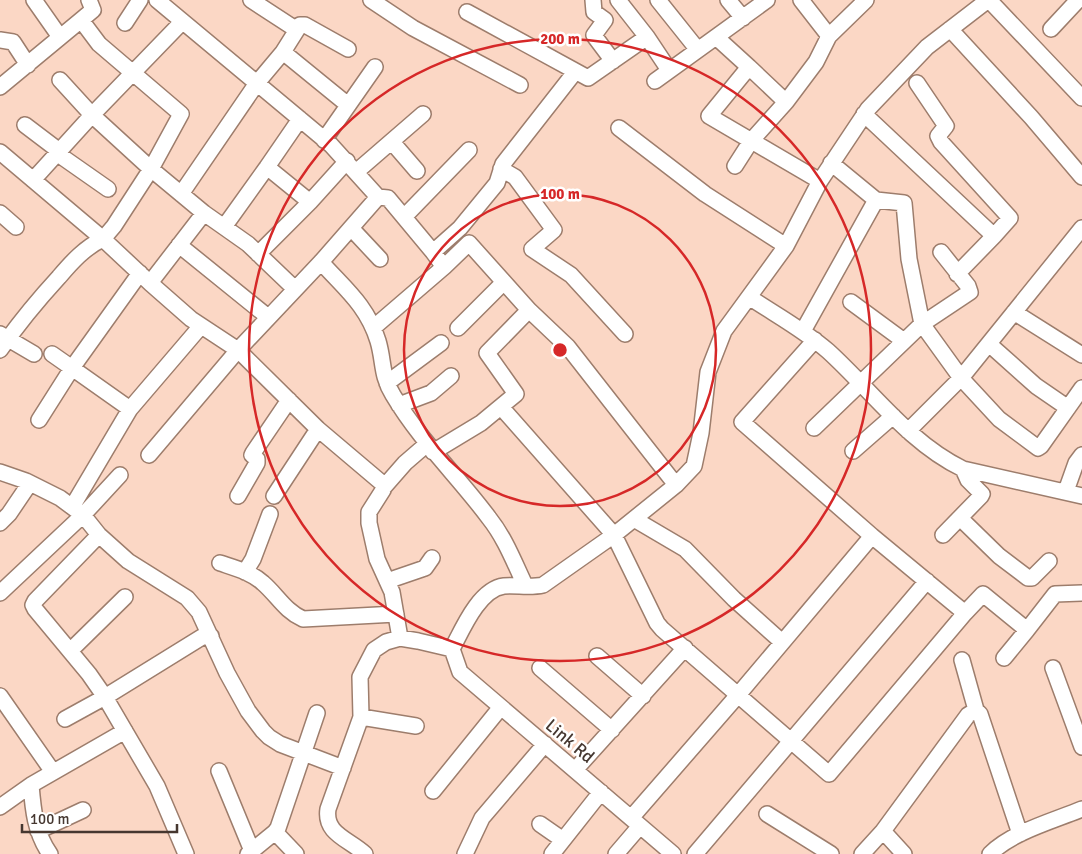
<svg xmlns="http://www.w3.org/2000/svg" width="1082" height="854" font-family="Signika,sans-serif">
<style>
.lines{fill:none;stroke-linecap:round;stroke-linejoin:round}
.minor-casing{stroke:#9d7d6c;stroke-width:18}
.minor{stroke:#fff;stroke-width:15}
.ring{fill:none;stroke:#d62828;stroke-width:2.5}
.labels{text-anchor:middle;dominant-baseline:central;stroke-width:5;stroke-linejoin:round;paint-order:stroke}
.street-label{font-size:18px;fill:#453730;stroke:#fff}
.centre{fill:#d62828;stroke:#fff;stroke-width:2.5}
.ring-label{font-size:15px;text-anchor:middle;font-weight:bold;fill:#d62828;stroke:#fff;stroke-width:5;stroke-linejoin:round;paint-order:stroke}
</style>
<rect width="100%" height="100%" fill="#fbd7c5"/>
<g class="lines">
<g class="minor-casing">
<path id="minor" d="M34 0 60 37
M157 0 331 145 378 197 388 198 433 252
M251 0 297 30
M371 0 413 28 520 85
M593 0 594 12 605 20 594 35 595 37 613 61
M618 0 647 37 669 70
M658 0 698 50
M728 0 743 18
M989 0 1082 98
M467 12 588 78 647 37
M81 20 93 10 89 0
M125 23 140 0
M950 29 1031 117 1082 177
M1051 29 1078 0
M829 36 866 0
M716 37 749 67 709 116 820 181
M0 40 13 42 28 65
M283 52 348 105
M60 80 92 115 182 22
M655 81 767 0
M917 83 946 126 938 136 941 142 1010 218 994 236
M0 87 81 20 99 44 181 114 151 169 92 115 33 180
M786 102 816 62 829 36 801 0
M864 114 994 236 957 274
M25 125 54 147 58 154 108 189
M619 128 705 194 786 246
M324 140 375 67
M392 142 417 171
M0 152 103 239C85 247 71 263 59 277 37 301 18 324 0 350
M831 163 876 200
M735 166 751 141 786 102 749 67
M267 167 300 119
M501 169 515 177 554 230 532 249 571 275 625 334
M356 172 423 114
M181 194 257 83 283 52 300 25H305L348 49
M0 213 16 227
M204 213 150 283 191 319 238 350 318 429 383 484V490L369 512V523L377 559 392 592 400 638
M404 217 469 150
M224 227 267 167 310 202
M351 228 380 259
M179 245 268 317
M258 254 310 202 347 161
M321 262C344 288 367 305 378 341 384 361 381 376 393 395 421 442 458 476 489 518 505 538 514 562 525 585
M444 267 469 243 529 310
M150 283 103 239 114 226 151 169 204 213 248 244 295 289
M749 297C776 315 804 330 828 351 872 391 909 443 963 469L1082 496
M851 302 904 341
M1014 312 1082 355
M373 328 444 267 433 252 460 228 497 183 503 164 575 72
M458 328 503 283
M803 331 876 200 904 203 909 259 922 324 961 378 999 419 1038 448 1041 446 1082 388
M0 334 34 354
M989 344 1036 386 1068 408
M52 354 72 368 140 273
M387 383 441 343
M399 405 431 393 451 376
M501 407 614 535 657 623 662 629 829 774 965 613 872 536 742 422 815 340
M39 420 72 368 130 409 201 326
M814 428 922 324 970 292 968 286 941 252
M908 431 961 378 1082 228
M853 451 893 416
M433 452 481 423 516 394 487 353 529 310 568 347 676 485
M149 455 238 350 321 262 378 197
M0 472 26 481 60 498 83 515 99 535 128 561 187 598 199 612 227 673 248 711 263 731 269 737 280 744 343 768
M384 487 405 463 427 444
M1066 491 1076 463 1082 455
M238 496 257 463V459L252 455 253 453 289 400
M274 496 318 429
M72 507 130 409
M960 518 999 556 1028 578H1032L1049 561
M634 519 685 549 734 599 782 642
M0 523 9 514 30 483
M99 535 35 601 33 605 35 609 89 674 105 697 157 786 186 854
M943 535 981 496 982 494 968 480 963 469
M220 563C235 568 251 572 263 583 277 595 285 611 303 619L396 614
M245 572 253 559 270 514
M387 581 425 568 432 558
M0 593 83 515 120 475
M965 613 983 594 1027 630 1004 658
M1027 630 1055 594 1082 593
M452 649 460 672 673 854
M70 651 125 597
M597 656 643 696
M962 660 976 710 980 714 1020 834
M540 668 612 730
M1053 668 1082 747
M0 696 53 772
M361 717 416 726
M65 719 105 697 202 637 211 636
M575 770 685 648
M219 771 252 851
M31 785C33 809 35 833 50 854
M433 791 501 707
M0 807 31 785 125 731
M767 814 831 854
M631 818 738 695 872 536
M540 824 563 840
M38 831 83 810
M883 831 904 854
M275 832 296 854
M248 854 275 832 278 828 317 713
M365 854C349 839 324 834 328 809L361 717 360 677 374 650 386 642 400 638 418 641 452 649C462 630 479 589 504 586 517 585 530 588 543 585L614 535 676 485 694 466 701 433 708 372 724 331 786 246 820 181 868 109 927 47 988 0
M465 854 482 818 545 744
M552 854 601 792
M616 854 640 826
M695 854 927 581
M862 854 883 831 968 715 976 710
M990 854C1012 832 1053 821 1082 809"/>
</g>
<use href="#minor" class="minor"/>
</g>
<g class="ring">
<circle cx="560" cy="350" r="156"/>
<circle cx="560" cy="350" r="311"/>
</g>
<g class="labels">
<g class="street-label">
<text transform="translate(570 741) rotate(40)">Link Rd</text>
</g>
</g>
<circle cx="560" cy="350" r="8" class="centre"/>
<g class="ring-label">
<text x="560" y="44">200 m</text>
<text x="560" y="199">100 m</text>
</g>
<path d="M22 824v8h155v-8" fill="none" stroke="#453730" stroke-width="2.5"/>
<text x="30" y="824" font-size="15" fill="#453730" stroke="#ffffff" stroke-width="4" paint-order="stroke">100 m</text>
</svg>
